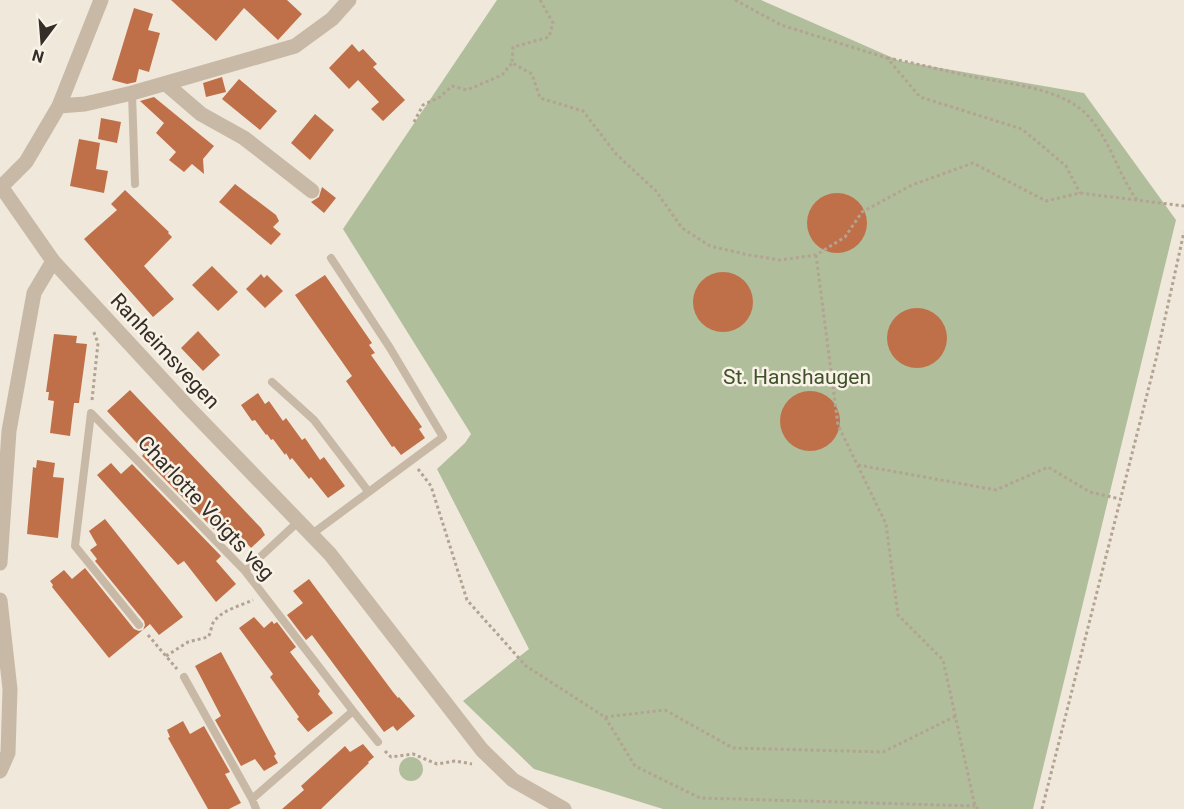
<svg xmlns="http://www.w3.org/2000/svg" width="1184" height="809" font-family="Roboto,sans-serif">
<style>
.green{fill:#b0be9b}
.building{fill:#c07049}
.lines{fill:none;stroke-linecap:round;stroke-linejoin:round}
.path{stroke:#b3a392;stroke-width:3;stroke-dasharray:3 3;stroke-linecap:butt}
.service{stroke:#c8b9a7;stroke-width:8}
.minor{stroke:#c8b9a7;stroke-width:15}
.tertiary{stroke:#c8b9a7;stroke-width:15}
.labels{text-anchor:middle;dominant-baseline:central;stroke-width:5;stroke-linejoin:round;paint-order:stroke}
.street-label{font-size:21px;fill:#352d27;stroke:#f8f2e7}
.park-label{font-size:21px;fill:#41522c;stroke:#f8f2e7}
</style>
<rect width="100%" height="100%" fill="#f0e8db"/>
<path class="green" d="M497 0H761L900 61 1084 93 1176 220 1033 809H663L534 769 463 701 529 649 437 469 465 443 471 434 343 229Z
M399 769a12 12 0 1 1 24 0a12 12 0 1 1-24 0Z"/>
<path class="building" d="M171 0H287L302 14 278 40 244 8 216 41Z
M134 8 153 14 148 30 160 33 149 72 139 69 136 82 127 84 112 80Z
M352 44 359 52 363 49 377 64 373 67 405 100 383 121 371 109 379 102 358 80 349 89 329 68Z
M222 77 226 92 206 97 203 83Z
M239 79 277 111 260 130 222 99Z
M154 97 214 146 203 159 204 174 192 164 184 172 169 160 176 152 156 133 164 123 140 101Z
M315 114 334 130 310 160 291 143Z
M101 118 121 122 117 143 98 139Z
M79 139 100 143 96 169 108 171 104 193 70 186Z
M235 184 276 215 279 221 273 227 281 234 271 245 219 202Z
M322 187 336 198 324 213 311 202 319 197Z
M125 190 169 232 168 233 172 237 144 266 174 299 153 317 84 239 117 210 111 204Z
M807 223a30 30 0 1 1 60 0a30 30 0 1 1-60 0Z
M212 266 238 292 218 311 192 285Z
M693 302a30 30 0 1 1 60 0a30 30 0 1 1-60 0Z
M261 274 264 278 267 275 283 291 265 308 246 289Z
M325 275 372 343 369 345 375 353 371 355 422 427 419 429 425 438 401 455 394 446 392 447 346 381 352 376 295 295Z
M887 338a30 30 0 1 1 60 0a30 30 0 1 1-60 0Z
M198 331 220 355 203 371 181 348Z
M54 334 77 336 76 343 87 344 79 403H74L70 436 50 433 54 401 48 400 49 392H46Z
M130 390 261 528 265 535 251 548 241 537 231 547 142 456 145 452 107 411Z
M780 421a30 30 0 1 1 60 0a30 30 0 1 1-60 0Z
M258 393 265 404 269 401 283 421 286 418 302 440 305 438 320 460 324 457 345 486 328 498 311 477 309 479 292 458 290 460 286 453 285 455 273 439 271 440 267 434 266 435 255 420 252 421 241 405Z
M37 460 55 463 53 477 64 478 58 538 27 534 33 467 36 468Z
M111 463 121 474 132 464 221 556 216 561 236 584 216 602 184 561 178 565 97 475Z
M105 519 183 617 159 635 150 624 109 658 52 587 53 585 50 581 64 570 72 579 85 568 134 629 139 631 143 630 145 625 144 621 95 561 97 559 90 550 97 545 89 531Z
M309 579 393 692 398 698 399 697 415 716 397 731 393 726 384 732 312 635 306 640 287 615 303 603 293 591Z
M254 617 264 628 272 621 274 624 277 622 296 647 290 652 320 691 318 694 333 713 308 732 297 719 299 717 270 677 273 674 239 628Z
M221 652 276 754 274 756 278 763 264 771 255 759 241 766 215 720 221 716 195 666Z
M183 721 190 734 204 726 230 772 225 774 241 803 229 809H208L168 738 170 737 167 730Z
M363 744 374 757 368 762 369 763 321 809H282L304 790 301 786 345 746 350 752Z"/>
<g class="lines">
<path class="path" d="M540 0 553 23 549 37 513 47 512 63 532 74 540 98 583 111 616 154 656 191 682 228 710 246 749 255 780 260 816 255 845 237 862 212 912 185 973 163 1046 201 1080 193 1184 206
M735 0 781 25 887 58 920 97 1022 129 1066 166 1080 193
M887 58C915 63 942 70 969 76 1006 84 1063 87 1089 117 1111 142 1118 174 1137 200
M414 122 423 105 440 97 452 86 467 90 502 75 512 63
M816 255 838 425 886 524 898 615 943 660 975 806 978 809
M92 400 98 343 93 330
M858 465 996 490 1048 467 1090 492 1120 499
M418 469 431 486 467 600 526 666 605 717 635 766 700 798 975 806
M148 635 177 669
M166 656 188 642 208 637C211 633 211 627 213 623 221 610 240 606 253 600
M605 717 665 710 733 748 883 752 956 716
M385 751 391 757 413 754 437 764 455 761 472 764
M1042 809 1156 359 1184 232"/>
<path class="service" d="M132 93 135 184
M272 382 314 420 368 491
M312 534 443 437 390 348 331 258
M245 571 299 521
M139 625 75 546 91 413 245 571 353 711 252 799 184 677
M353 711 378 742
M252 799 256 809"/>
<path class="minor" d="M166 84 201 114 244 138 312 191
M59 106 85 104 132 93 295 46 332 19 349 0
M1 187 26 162 59 106 101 0
M0 563 9 431 34 293 53 261
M0 600 10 689 8 753 0 771"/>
<path class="tertiary" d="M0 185 53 261 188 407 330 554 482 750 513 780 564 809"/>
</g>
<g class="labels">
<g class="street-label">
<text transform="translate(165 351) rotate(47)">Ranheimsvegen</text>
<text transform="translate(206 508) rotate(47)">Charlotte Voigts veg</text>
</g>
<g class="park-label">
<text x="797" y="377">St. Hanshaugen</text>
</g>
</g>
<g transform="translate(42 42) rotate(196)" stroke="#f8f2e7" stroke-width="4.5" paint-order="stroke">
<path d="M0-4.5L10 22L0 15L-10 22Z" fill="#352d27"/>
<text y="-9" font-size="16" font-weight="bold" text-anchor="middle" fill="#352d27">N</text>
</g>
</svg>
